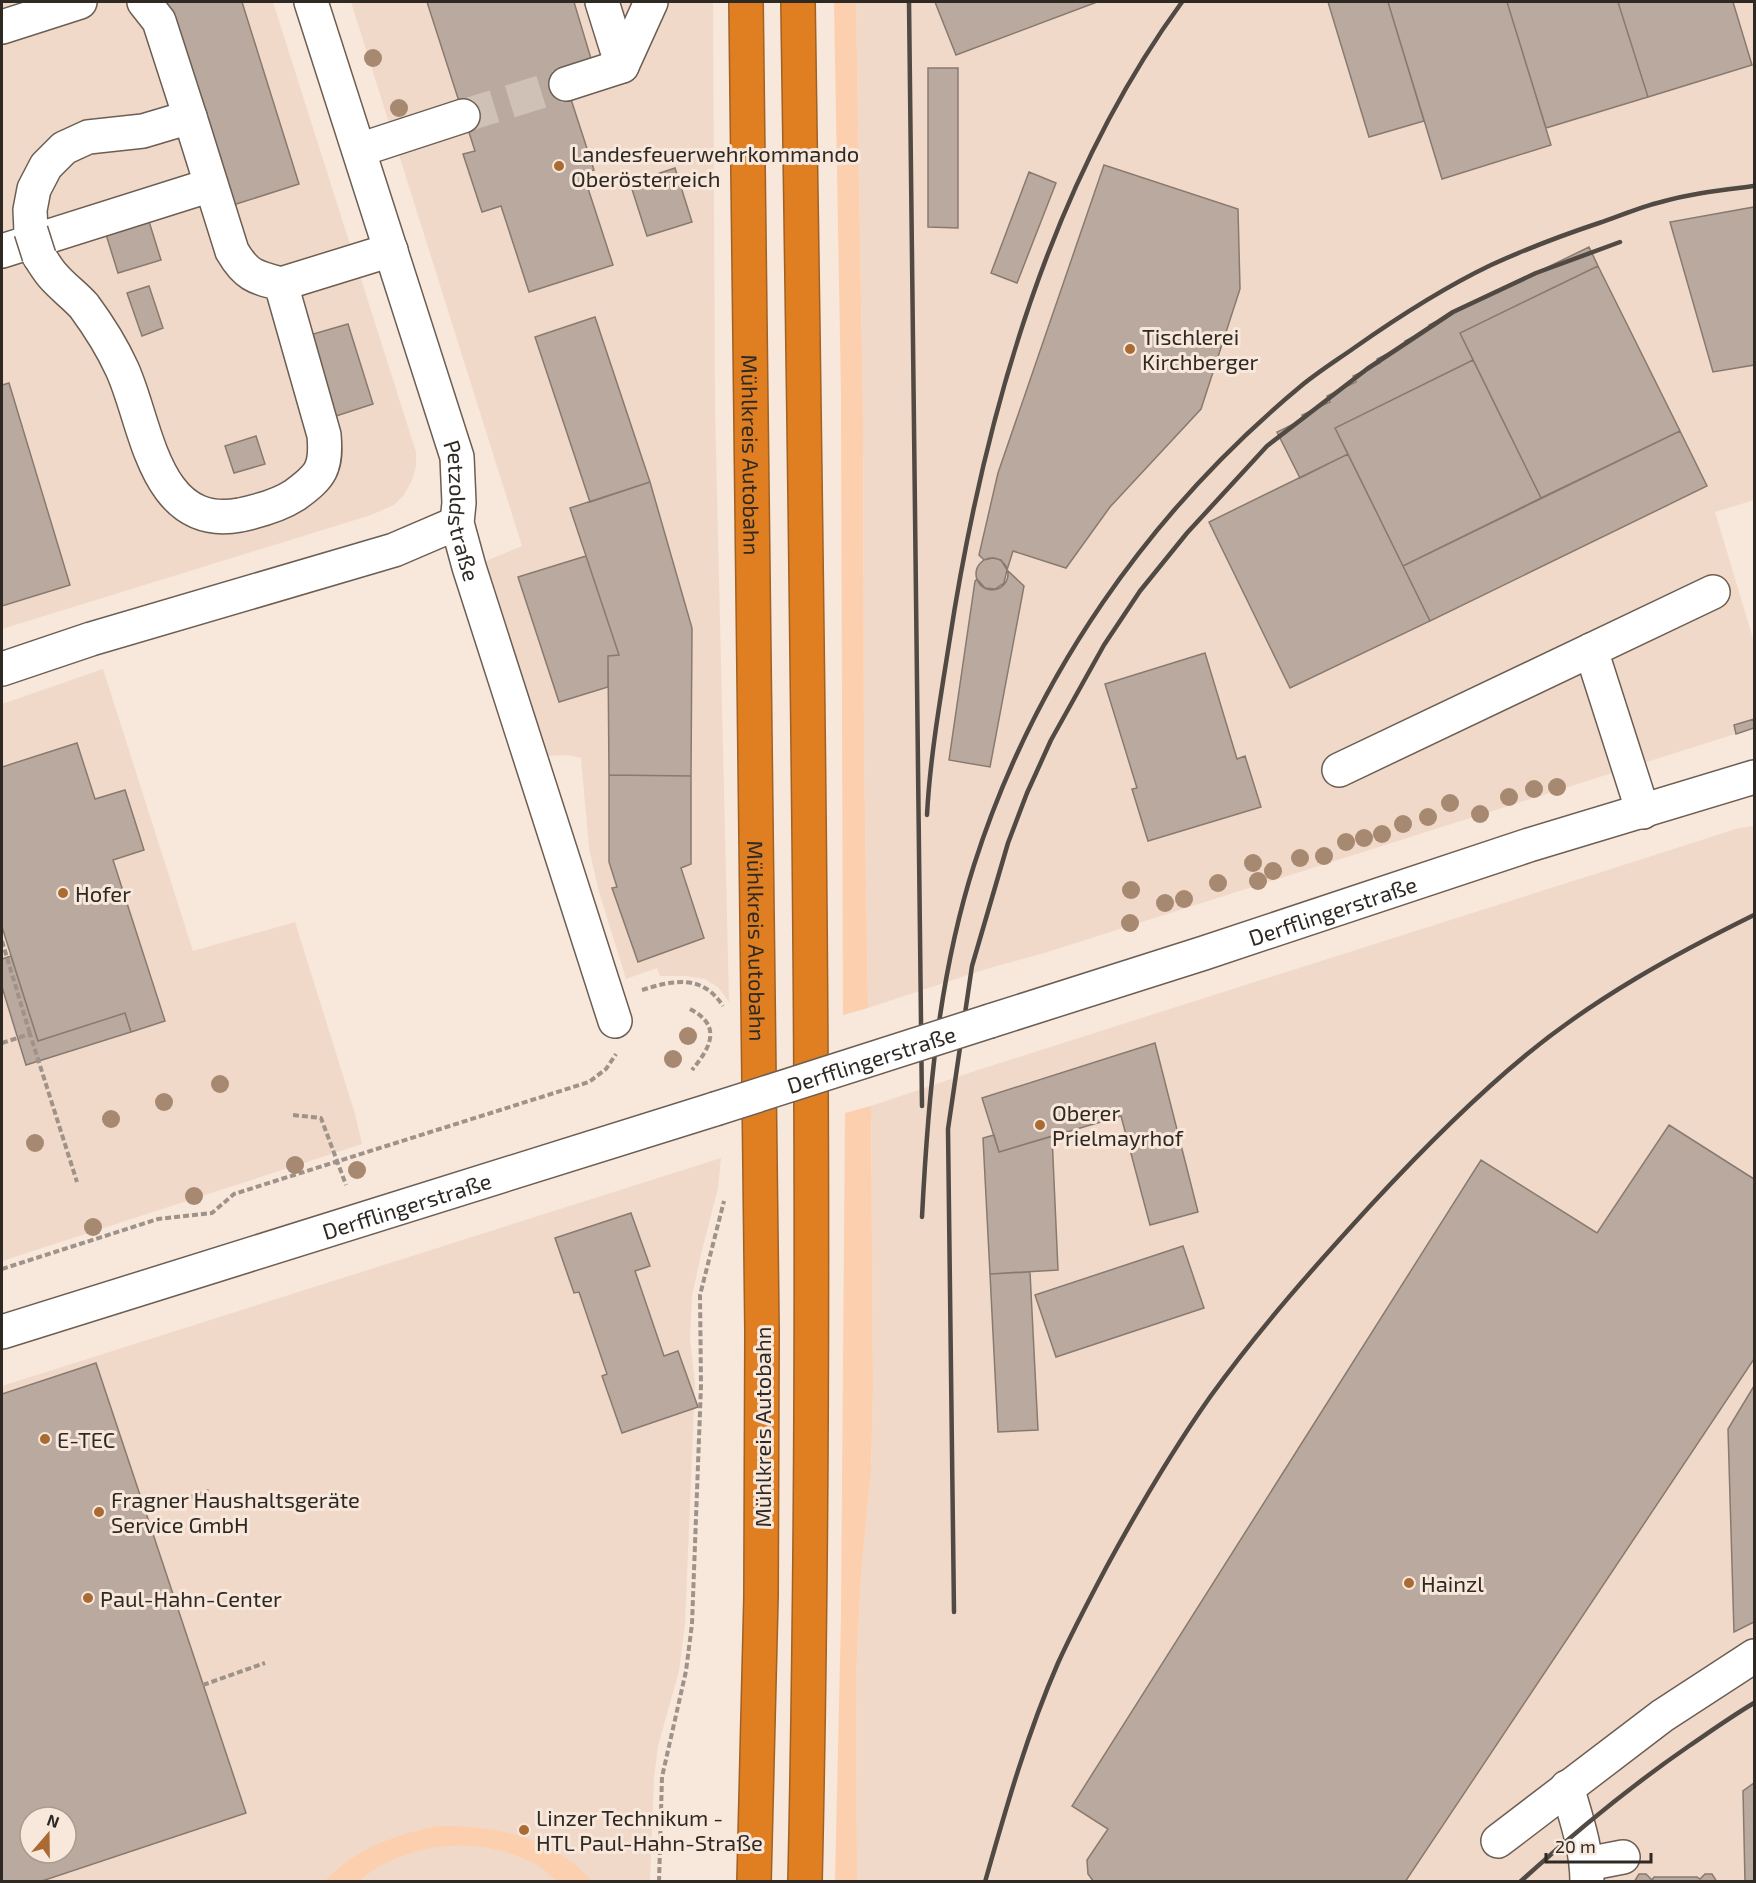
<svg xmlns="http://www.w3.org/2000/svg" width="1756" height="1883" font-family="'Exo 2',sans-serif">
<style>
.built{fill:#f0d9c9;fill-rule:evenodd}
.green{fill:#fccfae}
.building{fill:#b9a99e;stroke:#897a6f;stroke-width:1.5;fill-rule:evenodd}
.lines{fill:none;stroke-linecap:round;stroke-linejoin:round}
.minor-tunnel{stroke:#d0c1b6;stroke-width:33;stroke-dasharray:33 16;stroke-linecap:butt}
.minor-casing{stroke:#6c5e53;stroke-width:36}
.highway-casing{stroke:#a16123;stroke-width:36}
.path{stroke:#9e9289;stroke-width:4;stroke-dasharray:6 3;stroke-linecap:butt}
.minor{stroke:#fff;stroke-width:33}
.highway{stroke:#df7f22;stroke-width:33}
.rail{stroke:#514943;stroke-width:4.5}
.minor-bridge-casing{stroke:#6c5e53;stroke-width:36;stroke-linecap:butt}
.minor-bridge{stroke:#fff;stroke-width:33}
.tree{fill:#a78870}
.poi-dot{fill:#aa6a33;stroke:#f8e7db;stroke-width:2}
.labels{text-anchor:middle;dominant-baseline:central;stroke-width:6;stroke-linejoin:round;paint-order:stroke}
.poi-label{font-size:22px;fill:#2f2924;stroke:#f8e7db;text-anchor:start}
.street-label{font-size:22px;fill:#2f2924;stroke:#f8e7db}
</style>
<rect width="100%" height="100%" fill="#f8e7db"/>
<path class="built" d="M2 2H273L416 452V466L412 480 404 495 394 505 371 515 2 629Z
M351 2H713L715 410 729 1002 718 987 705 979 686 976H660L657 968 626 979 599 892 589 848 581 758 568 755 547 756 486 561 522 546Z
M856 2H1754V500L1715 512 1754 642V728L1041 954 986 969 868 1008 864 749 863 418Z
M103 669 193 951 295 922 355 1114 362 1144 2 1261V704Z
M1754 826V1881H857L856 1675 861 1575 871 1471 873 1389 871 1106 981 1069 1633 862 1739 828Z
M721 1158 718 1188 701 1254 692 1296 690 1339 695 1384 685 1624 679 1671 658 1746 654 1778 650 1881H2V1386ZM30 1817H66V1853H30Z"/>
<path class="green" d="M834 2H856L863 418 864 749 868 1008 843 1015 841 394Z
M871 1106 873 1389 871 1471 861 1575 856 1675 857 1881 835 1882 841 1617 845 1113Z
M438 1826C497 1826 551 1836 592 1881 583 1882 569 1883 560 1882 552 1879 545 1869 537 1865 526 1859 511 1853 498 1850 454 1838 393 1850 359 1881H325C356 1848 395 1835 438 1826Z"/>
<path class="building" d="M166 2H242L299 184 230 206Z
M427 2H574L592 62 566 84 594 170 583 173 613 265 529 292 501 206 482 212 463 154 475 151Z
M935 2H1097L956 55Z
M1328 2H1388L1424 121 1369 137Z
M1388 2H1507L1551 145 1442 179Z
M1507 2H1618L1648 97 1546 128Z
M1618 2H1733L1752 65 1648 97Z
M928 68H958V228L928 227Z
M1104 165 1238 209 1240 289 1201 409 1110 507 1066 568 1013 551 1007 570 1001 560 993 558 984 560 979 555 998 473Z
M675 168 692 222 647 236 630 183Z
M1029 172 1056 183 1017 283 991 273Z
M1754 207V365L1713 372 1670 222Z
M147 215 161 260 118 273 104 228Z
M1589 247 1598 266 1460 333 1473 360 1335 428 1348 454 1300 478 1277 432 1304 419 1302 415 1330 402 1327 396 1356 382 1353 376 1380 363 1377 359 1407 344 1405 341 1431 328 1429 325Z
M1598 266 1680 431 1541 498 1460 333Z
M149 286 163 328 142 336 127 293Z
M595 317 650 482 590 502 535 337Z
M348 324 373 404 336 416 310 335Z
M1473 360 1541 498 1403 566 1335 428Z
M9 383 70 585 2 606V385Z
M1680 431 1707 486 1430 621 1403 566Z
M256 436 265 464 234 473 225 446Z
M1348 454 1430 621 1290 688 1209 522Z
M650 482 692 628 691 776 609 775 608 656 619 655 570 508Z
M586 556 619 655 608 656V687L559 702 518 577Z
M976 574a16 16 0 1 1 32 0a16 16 0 1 1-32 0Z
M1007 570 1024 586 990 767 949 760 975 581 977 579 985 588 995 589 1004 583Z
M1205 653 1237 759 1245 756 1261 807 1148 841 1132 789 1137 788 1105 684Z
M1754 719V728L1736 734 1734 725Z
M77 743 95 799 125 790 139 834 144 850 113 860 165 1021 131 1032 125 1013 38 1041 2 927V767Z
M609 775 691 776V864L681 868 704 938 638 962 612 888 617 887 609 862Z
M11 956 38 1041 125 1013 131 1032 26 1065 2 987V959Z
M1155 1043 1198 1212 1150 1225 1121 1116 999 1152 982 1098Z
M1669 1125 1754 1179V1359L1405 1882H1094L1088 1874 1087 1860 1108 1829 1072 1806 1481 1160 1597 1233Z
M994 1135 999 1152 1052 1136 1058 1270 990 1274 983 1138Z
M631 1213 650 1266 635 1271 664 1356 678 1351 698 1407 622 1433 602 1376 607 1374 579 1292 574 1293 555 1238Z
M1183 1246 1204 1308 1056 1357 1035 1295Z
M1030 1272 1038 1430 998 1432 990 1274Z
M96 1363 246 1813 39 1882H2V1394ZM30 1817H66V1853H30Z
M1754 1386V1622L1734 1632 1728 1429Z
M1754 1783V1882H1745L1743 1791Z
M1639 1874H1646L1652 1880 1654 1877H1697L1700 1879 1705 1874H1712L1717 1882H1634Z"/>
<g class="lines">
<path class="minor-tunnel" d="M463 116 566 84"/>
<g class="minor-casing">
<g id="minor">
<path d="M144 2 159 21 190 117"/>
<path id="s1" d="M311 2 457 457 459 503 457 523 469 567 615 1021"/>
<path d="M602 2 622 66"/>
<path d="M2 27 80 2"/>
<path d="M566 84 622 66 651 2"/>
<path d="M359 150 463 116"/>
<path d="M31 231 30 210 34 189 46 166 64 148 88 137 143 131 190 117 232 251C246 275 254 277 281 284L324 435C327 468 321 476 295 495 278 506 259 511 240 515 153 531 147 423 122 369 112 347 98 325 84 306 75 296 64 288 55 278 48 271 44 263 39 256"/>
<path d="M2 251 211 185"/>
<path d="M281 284 391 250"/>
<path d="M1591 650 1643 812"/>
<path d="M2 669 91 639 394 550 457 523"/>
<path d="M1339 770 1713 592"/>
<path id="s2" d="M990 1021 1204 953 1529 845 1754 777"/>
<path id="s3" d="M2 1332 715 1109"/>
<path d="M1567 1787C1576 1818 1587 1849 1587 1882"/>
<path d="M1498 1841 1662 1716 1754 1656"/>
<path d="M1587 1864 1623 1857"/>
</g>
</g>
<g class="highway-casing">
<g id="highway">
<path id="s4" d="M746 2 762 1331 761 1596 754 1882"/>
<path d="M798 2C807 628 819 1255 805 1882"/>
</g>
</g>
<path class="path" d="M2 941 30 1034
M642 990C674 980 702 974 723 1006
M690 1009C723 1026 710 1048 692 1070
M2 1043 30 1034 77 1182
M293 1115 321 1118 346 1185
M2 1269 158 1219 212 1213 234 1194 589 1082 606 1069 616 1054
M145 1512 209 1491
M203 1685 265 1663
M659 1882 662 1777 686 1671 692 1624 701 1385 700 1295 724 1201"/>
<use href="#minor" class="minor"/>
<use href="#highway" class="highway"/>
<path class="rail" d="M909 2 922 1106
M927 815C930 758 940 701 949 644 983 422 1048 185 1182 2
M922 1217C928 1099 938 978 974 865 1034 677 1149 512 1301 386 1318 372 1337 360 1354 348 1398 317 1443 288 1491 265 1526 249 1563 235 1599 223 1620 216 1640 207 1661 202 1692 193 1723 190 1754 186
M954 1612 948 1129 972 966 1008 843 1027 793 1051 740 1104 645 1140 591 1187 533 1267 446 1367 369 1453 312 1536 273 1620 242
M985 1882C1006 1808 1027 1734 1058 1663 1073 1630 1090 1598 1107 1566 1138 1509 1172 1451 1210 1397 1259 1329 1314 1267 1370 1206 1419 1153 1470 1101 1526 1055 1595 998 1675 954 1754 915
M1520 1882C1575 1832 1628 1788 1689 1746 1711 1731 1732 1716 1754 1703"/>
<g class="minor-bridge-casing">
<g id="minor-bridge">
<path d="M31 231 39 256"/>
<path id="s5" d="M715 1109 990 1021"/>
</g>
</g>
<use href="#minor-bridge" class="minor-bridge"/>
</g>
<g class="tree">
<circle cx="373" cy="58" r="9"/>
<circle cx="399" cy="108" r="9"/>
<circle cx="1557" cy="787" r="9"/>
<circle cx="1534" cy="789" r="9"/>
<circle cx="1509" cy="797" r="9"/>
<circle cx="1450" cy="803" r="9"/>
<circle cx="1480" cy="814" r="9"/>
<circle cx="1428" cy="817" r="9"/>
<circle cx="1403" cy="824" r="9"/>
<circle cx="1382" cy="834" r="9"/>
<circle cx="1364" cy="838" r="9"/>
<circle cx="1346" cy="842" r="9"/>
<circle cx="1324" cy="856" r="9"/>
<circle cx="1300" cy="858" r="9"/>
<circle cx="1253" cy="863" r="9"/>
<circle cx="1273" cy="871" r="9"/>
<circle cx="1258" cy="881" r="9"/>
<circle cx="1218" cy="883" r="9"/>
<circle cx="1131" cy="890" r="9"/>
<circle cx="1184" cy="899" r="9"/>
<circle cx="1165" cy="903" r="9"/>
<circle cx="1130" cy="923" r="9"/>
<circle cx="688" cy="1036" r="9"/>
<circle cx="673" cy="1059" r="9"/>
<circle cx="220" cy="1084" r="9"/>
<circle cx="164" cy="1102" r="9"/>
<circle cx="111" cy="1119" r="9"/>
<circle cx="35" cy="1143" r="9"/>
<circle cx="295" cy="1165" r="9"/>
<circle cx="357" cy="1170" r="9"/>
<circle cx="194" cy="1196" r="9"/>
<circle cx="93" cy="1227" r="9"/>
</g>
<g class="poi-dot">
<circle cx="559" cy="166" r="6"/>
<circle cx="1130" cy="349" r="6"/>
<circle cx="63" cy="893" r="6"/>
<circle cx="1040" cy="1125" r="6"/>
<circle cx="45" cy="1439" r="6"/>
<circle cx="99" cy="1512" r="6"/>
<circle cx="1409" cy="1583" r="6"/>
<circle cx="88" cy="1598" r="6"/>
<circle cx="524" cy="1830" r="6"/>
</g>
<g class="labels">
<g class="poi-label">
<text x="571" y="153">Landesfeuerwehrkommando<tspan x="571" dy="25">Oberösterreich</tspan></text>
<text x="1142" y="336">Tischlerei<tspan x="1142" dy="25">Kirchberger</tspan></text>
<text x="75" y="893">Hofer</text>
<text x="1052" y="1112">Oberer<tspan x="1052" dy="25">Prielmayrhof</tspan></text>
<text x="57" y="1439">E-TEC</text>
<text x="111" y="1499">Fragner Haushaltsgeräte<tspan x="111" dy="25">Service GmbH</tspan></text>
<text x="1421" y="1583">Hainzl</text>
<text x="100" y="1598">Paul-Hahn-Center</text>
<text x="536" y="1817">Linzer Technikum -<tspan x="536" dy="25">HTL Paul-Hahn-Straße</tspan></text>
</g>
<g class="street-label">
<text stroke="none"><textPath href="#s4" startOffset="453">Mühlkreis Autobahn</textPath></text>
<text stroke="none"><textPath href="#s1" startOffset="532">Petzoldstraße</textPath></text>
<text stroke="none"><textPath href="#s2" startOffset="360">Derfflingerstraße</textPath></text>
<text stroke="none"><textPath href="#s4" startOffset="939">Mühlkreis Autobahn</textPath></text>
<text stroke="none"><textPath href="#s5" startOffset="164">Derfflingerstraße</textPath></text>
<text stroke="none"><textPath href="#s3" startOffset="424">Derfflingerstraße</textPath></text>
<text transform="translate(762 1427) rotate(-90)">Mühlkreis Autobahn</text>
</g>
</g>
<rect width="1756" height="1883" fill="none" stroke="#2f2924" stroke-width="6"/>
<g transform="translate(48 1835) rotate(20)"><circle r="28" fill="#f8e7db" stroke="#a89b92" stroke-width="1.5"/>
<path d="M0-4.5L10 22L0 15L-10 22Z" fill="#aa6a33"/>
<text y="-9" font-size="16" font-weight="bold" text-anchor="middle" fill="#2f2924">N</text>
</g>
<path d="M1546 1853v9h105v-9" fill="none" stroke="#2f2924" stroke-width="3"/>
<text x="1555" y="1853" font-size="18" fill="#2f2924" stroke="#f8e7db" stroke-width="4.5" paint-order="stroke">20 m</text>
</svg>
